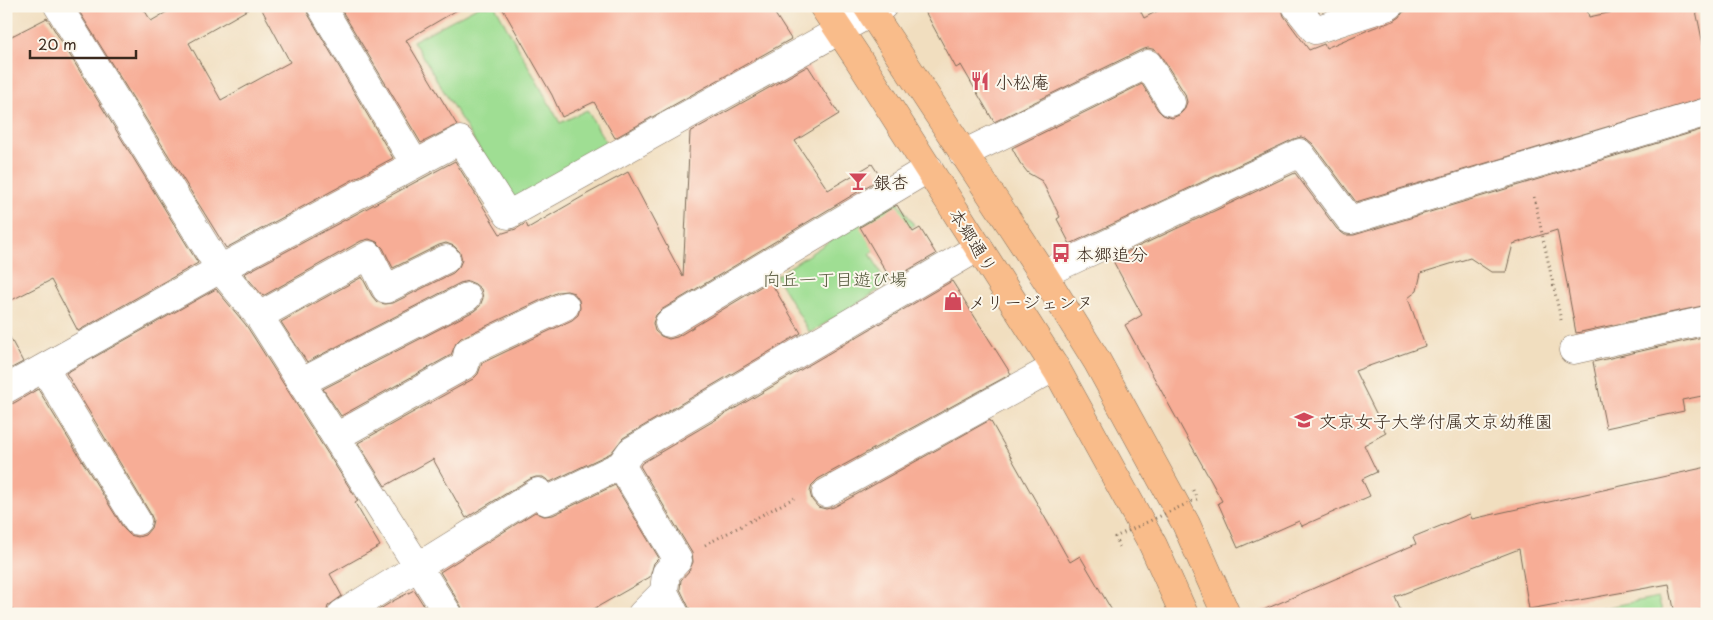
<svg xmlns="http://www.w3.org/2000/svg" width="1713" height="620" font-family="'Playpen Sans','Klee One',sans-serif">
<style>
.green{fill:#9fde93;stroke:#6d8458}
.building{fill:#f7ad96}
.lines{fill:none;stroke-linecap:round;stroke-linejoin:round}
.minor-casing{stroke:#7b6956;stroke-width:29}
.major-casing{stroke:#7b6956;stroke-width:29}
.path{stroke:#7b6956;stroke-width:3;stroke-dasharray:1 4;stroke-linecap:butt}
.minor{stroke:#fff;stroke-width:28}
.major{stroke:#f9bc8a;stroke-width:28}
.path-bridge{stroke:#7b6956;stroke-width:3;stroke-dasharray:1 4;stroke-linecap:butt}
.labels{text-anchor:middle;dominant-baseline:central;stroke-width:4;stroke-linejoin:round;paint-order:stroke}
.poi-label{font-size:18px;fill:#3b2a1e;stroke:#fbf7ec;text-anchor:start}
.street-label{font-size:18px;fill:#3b2a1e;stroke:#fbf7ec}
.park-label{font-size:18px;fill:#54573b;stroke:#fbf7ec}
</style>
<rect width="100%" height="100%" fill="#fbf7ec"/>
<filter id="ink" filterUnits="userSpaceOnUse"><feTurbulence type="fractalNoise" baseFrequency=".02" numOctaves="2"/><feDisplacementMap in="SourceGraphic" scale="10" xChannelSelector="R" yChannelSelector="G"/><feConvolveMatrix kernelMatrix="1 2 1 2 8 2 1 2 1" color-interpolation-filters="sRGB"/></filter>
<filter id="wash" filterUnits="userSpaceOnUse"><feTurbulence type="fractalNoise" baseFrequency=".0096" numOctaves="4" result="noise"/><feDisplacementMap in="SourceGraphic" scale="20" xChannelSelector="R" yChannelSelector="G"/><feGaussianBlur stdDeviation="1.12" result="paint"/><feColorMatrix in="noise" values="0 0 0 0 0 0 0 0 0 0 0 0 0 0 0 0 0 1.4 0 .05"/><feComposite in="paint" operator="in"/></filter>
<g filter="url(#wash)">
<rect width="100%" height="100%" fill="#f1debf"/>
<path class="green" d="M479 6H495L560 123 587 110 611 151 513 204 413 41Z
M896 198 914 225 870 253 887 285 810 333 776 276Z
M1658 597 1663 614H1574Z"/>
<g id="blocks">
<path class="building" d="M80 6H142L151 21 177 6H254L189 43 221 100 290 62 260 6H305L308 14 393 158 226 248 77 8Z
M339 6H464L406 40 457 125 421 143Z
M501 6H770L791 39 615 138 594 102 562 117 552 95Z
M922 6H1138L1144 18 1167 6H1281L1284 16 1309 50 1324 44 1326 48 1373 28 1394 21 1400 17 1403 12 1416 6H1586L1589 17 1641 6H1695L1707 63V97L1356 202 1313 144 1307 139 1301 137 1294 139 1070 244 1057 219 1060 217 1042 181 1028 173 1020 163 1012 148 1142 84 1158 110 1163 115 1172 118 1179 115 1184 110 1187 102 1185 94 1161 56 1156 50 1148 48 1141 50 994 122 961 65 956 68Z
M47 18 198 263 78 331 51 280 6 303V39Z
M808 66 839 114 795 141 828 190 872 164 881 178 661 310 656 315 653 323 655 331 661 336 669 339 677 337 770 281 801 333 623 438 611 453 550 482 543 477H536L530 479 466 518 433 459 385 486 358 443 473 379 478 374 482 363 572 320 578 315 580 308 579 300 574 293 567 291 558 292 461 338 456 343 451 355 341 416 323 389 474 311 480 306 483 298 481 289 475 284 468 281 460 283 307 362 281 322 362 277 372 296 377 302 385 304 393 303 453 273 459 267 462 260 460 252 454 246 446 243 439 245 393 268 383 248 377 242 369 239 361 241 263 296 244 274 455 161 500 234 516 229 526 223 528 228 587 194 628 172 683 277 690 132Z
M1707 128V305L1576 333 1557 230 1513 244 1506 272H1491L1470 258 1421 273 1417 291 1408 298 1425 346 1355 371 1386 433 1364 445 1377 472 1362 479 1370 496 1302 526 1299 521 1238 548 1218 503 1222 501 1125 325 1142 315 1112 259 1295 173 1337 229 1345 235H1354Z
M897 205 913 232 920 228 936 254 891 280 860 227Z
M952 281 1011 374 818 479 812 485 810 492 812 500 818 507 826 509 834 507 990 420 1070 562 1080 556 1114 614H692L680 589 681 580 689 571 693 562 692 553 640 466 642 463Z
M216 289 246 325 358 501 355 503 380 546 330 574 342 596 328 606 326 614H16L6 600V405L14 403 38 389 124 529 130 535 138 537 145 535 151 528 153 520 150 513 66 373Z
M6 330 23 362 6 371Z
M1707 336V395L1682 400 1684 411 1606 428 1593 362Z
M1707 467V609L1675 614 1669 584 1529 609 1519 549 1395 597 1402 614H1254L1416 544 1413 537 1470 514 1472 519Z
M615 485 659 558 654 563 650 577 585 614H464L461 606 440 572 535 512 544 516 553 515Z
M414 590 429 614H372L393 601Z"/>
</g>
</g>
<g filter="url(#ink)">
<use href="#blocks" fill-opacity="0" stroke="#7b6956" stroke-width="1"/>
<g class="lines">
<g class="minor-casing">
<path id="minor" d="M58 6 220 269 259 316 448 614
M321 6 415 164
M1296 6 1315 30 1389 6
M963 154 1148 64 1171 102
M1043 274 1300 153 1350 220 1707 112
M259 316 369 255 386 289 446 259
M669 323 929 168
M1573 350 1707 320
M44 368 137 521
M302 382 467 297
M6 389 220 269 460 140 508 215 883 6
M336 437 465 365 468 352 565 306
M621 465 631 451 979 247
M826 493 1055 367
M342 614 538 492 546 501 621 465 678 560 666 573 664 592 675 614
M642 614 664 592"/>
</g>
<g class="major-casing">
<path id="major" d="M823 6 859 60 1058 372 1153 545 1184 614
M867 6 1043 274 1097 361 1186 524 1226 614"/>
</g>
<path class="path" d="M1534 197 1561 320
M705 545 794 498"/>
<use href="#minor" class="minor"/>
<use href="#major" class="major"/>
<path class="path-bridge" d="M1119 547 1115 537 1197 499 1193 490"/>
</g>
</g>
<defs>
<g id="restaurant-bare" transform="scale(1.5)"><path d="M-5-6h1v4h1v-4h1v4h1v-4h1v5L-1.5 .5V6h-2V.5L-5-1ZM5-6V6H3V1.5H1.5Q1.5-4 5-6Z" fill="#d1495b" stroke="#fbf7ec" stroke-width="2.5" paint-order="stroke"/></g>
<g id="bar-bare" transform="scale(1.5)"><path d="M-6-5H6L.8 .8V4.5H3.5V6h-7V4.5H-.8V.8Z" fill="#d1495b" stroke="#fbf7ec" stroke-width="2.5" paint-order="stroke"/></g>
<g id="bus-bare" transform="scale(1.5)"><path d="M-5-6H5V4H4V6H2V4H-2V6H-4V4H-5ZM-3.5-4V0h7V-4ZM-3.5 1.2v1.5H-2V1.2ZM2 1.2v1.5H3.5V1.2Z" fill="#d1495b" stroke="#fbf7ec" stroke-width="2.5" paint-order="stroke"/></g>
<g id="shop-bare" transform="scale(1.5)"><path d="M-5-2.5h2.3a2.7 3.5 0 0 1 5.4 0H5L5.5 6h-11ZM-1.5-2.5h3a1.5 2.3 0 0 0-3 0Z" fill="#d1495b" stroke="#fbf7ec" stroke-width="2.5" paint-order="stroke"/></g>
<g id="school-bare" transform="scale(1.5)"><path d="M0-5L7-2L0 1L-7-2ZM-4 1L0 2.5L4 1V4Q0 6-4 4Z" fill="#d1495b" stroke="#fbf7ec" stroke-width="2.5" paint-order="stroke"/></g>
</defs>
<g fill-rule="evenodd">
<use href="#restaurant-bare" x="980" y="81"/>
<use href="#bar-bare" x="858" y="181"/>
<use href="#bus-bare" x="1061" y="253"/>
<use href="#shop-bare" x="953" y="301"/>
<use href="#school-bare" x="1304" y="420"/>
</g>
<g class="labels">
<g class="poi-label">
<text x="995" y="81">小松庵</text>
<text x="873" y="181">銀杏</text>
<text x="1076" y="253">本郷追分</text>
<text x="968" y="301">メリージェンヌ</text>
<text x="1319" y="420">文京女子大学付属文京幼稚園</text>
</g>
<g class="street-label">
<text transform="translate(974 240) rotate(58)">本郷通り</text>
</g>
<g class="park-label">
<text x="835" y="278">向丘一丁目遊び場</text>
</g>
</g>
<rect width="1713" height="620" fill="none" stroke="#fbf7ec" stroke-width="25"/>
<path d="M30 50v8h106v-8" fill="none" stroke="#3b2a1e" stroke-width="2.5"/>
<text x="38" y="50" font-size="15" fill="#3b2a1e" stroke="#fbf7ec" stroke-width="4" paint-order="stroke">20 m</text>
</svg>
